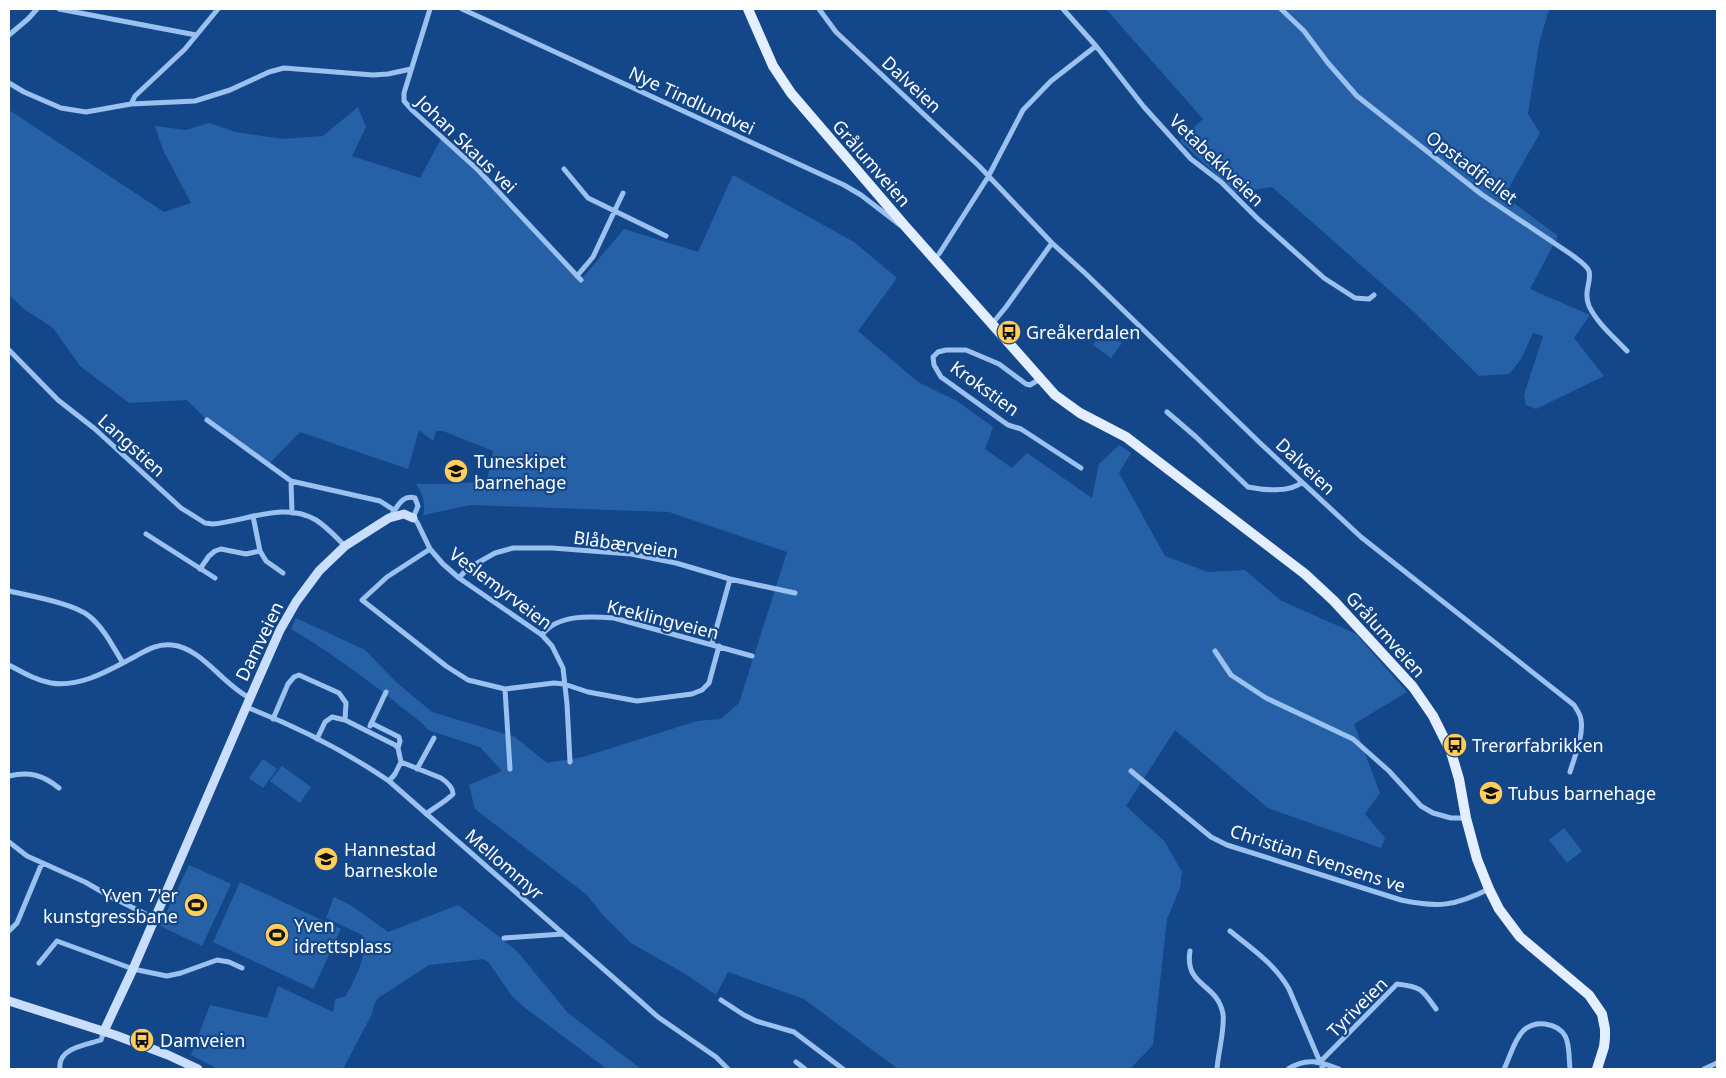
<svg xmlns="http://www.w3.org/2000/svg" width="1726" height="1078" font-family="'Noto Sans',sans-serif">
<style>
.green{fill:#2661a8}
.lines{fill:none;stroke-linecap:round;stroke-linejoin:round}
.street{stroke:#9ac1f0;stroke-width:5}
.secondary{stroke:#c8defb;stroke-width:9}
.primary{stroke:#e3eeff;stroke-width:10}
.labels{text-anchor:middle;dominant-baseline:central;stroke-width:4.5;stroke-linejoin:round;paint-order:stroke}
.street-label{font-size:18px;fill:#fff;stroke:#144789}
.poi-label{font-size:18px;fill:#fff;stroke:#144789;text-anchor:start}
</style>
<rect width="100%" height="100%" fill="#144789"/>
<path class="green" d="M1106 9H1549L1539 44 1528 114 1540 133 1504 196 1558 236 1530 289 1590 315 1574 338 1604 376 1536 409 1526 405 1524 395 1543 336 1533 333 1521 359 1509 374 1479 376 1413 311 1272 187 1236 193 1180 141 1203 119Z
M358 107 366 127 352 156 420 178 442 137 478 170 581 280 624 229 698 252 733 175 854 242 897 278 858 331 918 382 957 401 993 427 985 449 1012 468 1027 453 1092 498 1099 464 1119 445 1131 453 1119 473 1165 556 1208 572 1245 570 1280 600 1356 634 1407 692 1354 724 1380 793 1365 814 1385 838 1381 848 1268 808 1175 730 1126 806 1165 842 1182 872 1180 888 1167 919 1153 1045 1130 1069H898L804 999 728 972 716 995 687 975 631 943 602 914 587 895 475 809 469 785 502 771 480 747 428 730 423 724C380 690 338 656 291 629L296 618 365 650 396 682 432 712 515 737 547 763 583 757 697 721 721 719 739 703 787 552 669 512 471 505 432 513 423 516C426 503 423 495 416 484H452L487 481 493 451 443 431H436L433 441 419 430 408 469 300 432 268 465 207 420 187 400 129 403 80 366 53 328 24 309 9 295V110L164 212 191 203 163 150 155 126 186 130 209 123 236 132 283 139 323 136Z
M1104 330 1122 343 1111 358 1093 345Z
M263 759 277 769 263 788 249 778Z
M282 766 311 787 300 803 270 781Z
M1564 828 1582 851 1567 863 1549 840Z
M189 865 231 884 202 946 160 926Z
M240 882 341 929 313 989 213 942Z
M334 897 352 906 388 932 458 905 516 950 568 1013 641 1069H607L524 1007 512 996 489 963 484 959 429 965 378 998 374 1005 372 1014 343 1069H218L191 1055 210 1005 267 1018 278 986 333 1012 335 999 346 996C355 978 369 955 362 935L326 918Z"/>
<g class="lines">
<path class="street" d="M59 9 196 35
M430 9 404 93V101L413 111 478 170 581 280
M462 9 844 185 861 195 900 225
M819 9 836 32 979 166 1052 243 1086 274 1260 443 1361 537 1574 705C1577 710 1581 715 1581 720 1584 735 1574 758 1570 772
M1063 9 1096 46 1144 107 1191 159 1221 182 1257 218 1324 278 1355 298 1369 299 1374 295
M1281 9 1304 31 1328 63 1357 96 1481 194 1572 255C1577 259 1587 265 1589 271 1592 281 1583 291 1589 306 1597 323 1614 337 1627 351
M9 35 28 19 37 9
M9 83 24 92 61 108 86 112 131 104 195 101 230 90 269 72 284 68 373 75 388 74 411 69
M131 104 135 96 185 49 218 9
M564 169 588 198 666 236
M939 254 988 177 1023 110 1051 81 1096 46
M577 276 593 257 623 193
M992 324 1006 307 1052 243
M9 350 58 400 95 429 181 508 205 523 213 524C246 521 285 501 316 520 327 527 336 537 345 546
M1040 379 1030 385 1026 384 999 364 966 350H946L938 352 933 357 934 365 941 377 1008 425 1021 429 1081 468
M1167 412 1196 437 1248 487C1263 490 1291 493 1302 482
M207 420 291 481 380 501 394 510
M291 481 292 513
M253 516 260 551 266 561 283 573
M389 518C397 509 401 494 415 498L418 506 413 518 417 522 430 549 443 564 459 578 542 635 552 646 563 668 567 704 570 762
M146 534 215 578
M430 549 387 577 362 600 446 666 468 680 505 689 554 683 564 684 588 692 637 701 692 694 702 690 709 683 719 646
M200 569 209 556 215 551 221 549 246 554 260 551
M459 578 467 569 495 553 513 548H552L631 554 676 563 730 579 795 593
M9 591C30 596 73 603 89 616 104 628 113 647 123 663
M542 635C557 614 591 616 614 618L752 656
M712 644 730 579
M1215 651 1231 675 1266 698 1353 739 1389 771 1421 806 1433 813 1451 818H1466
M9 665C22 672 35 680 51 683 81 688 111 669 136 656 147 650 159 643 172 645 202 648 223 685 250 698
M505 689 510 769
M246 707C296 726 345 751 389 781L640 1001 658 1017 716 1057 728 1069
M273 719 288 684 294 677 299 675 339 693 346 703 345 720
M371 723 399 737 400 741 398 748
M370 726 386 692
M317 739 325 722 332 717 345 720 395 745 398 748 401 762 441 778C447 782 453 787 453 794 445 802 435 807 426 814
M417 769 434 738
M1131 771 1211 837 1227 845 1401 900C1438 908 1455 906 1489 889
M9 776C29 771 43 775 59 788
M389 781 395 774 401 762
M9 842 27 856 85 882 111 897 154 918
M9 931 17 923 42 863
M1230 931C1251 948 1275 964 1289 989L1323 1069
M504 938 563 934
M1190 951C1184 987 1218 983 1223 1014 1225 1029 1218 1053 1217 1069
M39 963 57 941 133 969 157 974 167 976 181 973 217 960 229 962 242 968
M721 1000 744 1015 756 1021 794 1032 843 1069
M796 1062 805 1069
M1320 1062 1397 984C1422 987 1422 989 1436 1009
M60 1069C57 1048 86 1045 101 1040L104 1031
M1288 1069C1307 1057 1320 1062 1339 1069
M1504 1069C1510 1057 1514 1040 1523 1031 1529 1025 1537 1023 1545 1024 1572 1028 1568 1048 1570 1069
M1704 1069 1717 1063"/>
<path class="secondary" d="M9 1001 115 1035 168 1055 198 1069
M104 1031 133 969 250 698 280 630 296 602 319 571 345 546 389 518 404 514 413 518"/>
<path class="primary" d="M748 9 773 66 791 93 905 226 1055 395 1080 413 1126 437 1305 574 1334 601 1413 687 1433 716 1451 752 1459 779 1466 818 1477 859 1489 889 1499 909 1520 937 1589 995 1602 1014 1605 1029V1038L1604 1047 1597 1069"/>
</g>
<defs>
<g id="bus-disc" transform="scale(1.25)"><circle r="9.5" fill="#ffce59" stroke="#144789"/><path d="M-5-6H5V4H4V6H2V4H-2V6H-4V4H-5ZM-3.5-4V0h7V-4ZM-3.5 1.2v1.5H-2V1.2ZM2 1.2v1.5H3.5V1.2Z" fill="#111"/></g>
<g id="school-disc" transform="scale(1.25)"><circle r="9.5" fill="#ffce59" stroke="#144789"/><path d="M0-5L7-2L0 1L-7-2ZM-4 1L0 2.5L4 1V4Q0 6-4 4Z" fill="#111"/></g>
<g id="stadium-disc" transform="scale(1.25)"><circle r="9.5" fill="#ffce59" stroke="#144789"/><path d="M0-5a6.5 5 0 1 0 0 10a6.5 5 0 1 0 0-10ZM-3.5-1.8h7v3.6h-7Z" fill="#111"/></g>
</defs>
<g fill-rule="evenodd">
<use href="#bus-disc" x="1009" y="332"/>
<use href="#school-disc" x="456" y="471"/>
<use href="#bus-disc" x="1455" y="745"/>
<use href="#school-disc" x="1491" y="793"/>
<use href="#school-disc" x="326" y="859"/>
<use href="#stadium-disc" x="196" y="905"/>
<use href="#stadium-disc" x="277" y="935"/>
<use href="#bus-disc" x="142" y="1040"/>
</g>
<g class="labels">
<g class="street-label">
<text transform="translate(912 84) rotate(43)">Dalveien</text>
<text transform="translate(692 100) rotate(25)">Nye Tindlundvei</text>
<text transform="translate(467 144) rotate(44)">Johan Skaus vei</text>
<text transform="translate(1217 160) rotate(44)">Vetabekkveien</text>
<text transform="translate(872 163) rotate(49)">Grålumveien</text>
<text transform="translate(1472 167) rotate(37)">Opstadfjellet</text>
<text transform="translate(985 388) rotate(36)">Krokstien</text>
<text transform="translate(132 445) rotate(42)">Langstien</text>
<text transform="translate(1306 466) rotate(43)">Dalveien</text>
<text transform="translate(626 544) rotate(8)">Blåbærveien</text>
<text transform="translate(501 588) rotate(37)">Veslemyrveien</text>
<text transform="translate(663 619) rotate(14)">Kreklingveien</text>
<text transform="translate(1386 634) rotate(48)">Grålumveien</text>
<text transform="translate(259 641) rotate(-64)">Damveien</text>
<text transform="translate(1318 858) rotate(18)">Christian Evensens ve</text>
<text transform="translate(505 864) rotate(41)">Mellommyr</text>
<text transform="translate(1357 1007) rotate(-45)">Tyriveien</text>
</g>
<g class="poi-label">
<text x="1026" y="332">Greåkerdalen</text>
<text x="474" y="461">Tuneskipet<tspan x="474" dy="21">barnehage</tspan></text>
<text x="1472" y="745">Trerørfabrikken</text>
<text x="1508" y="793">Tubus barnehage</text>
<text x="344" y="849">Hannestad<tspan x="344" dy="21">barneskole</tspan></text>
<text x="178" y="895" text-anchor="end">Yven 7'er<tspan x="178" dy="21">kunstgressbane</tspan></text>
<text x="294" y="925">Yven<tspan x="294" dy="21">idrettsplass</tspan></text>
<text x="160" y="1040">Damveien</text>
</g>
</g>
<rect width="1726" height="1078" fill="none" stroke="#ffffff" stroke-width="20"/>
</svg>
